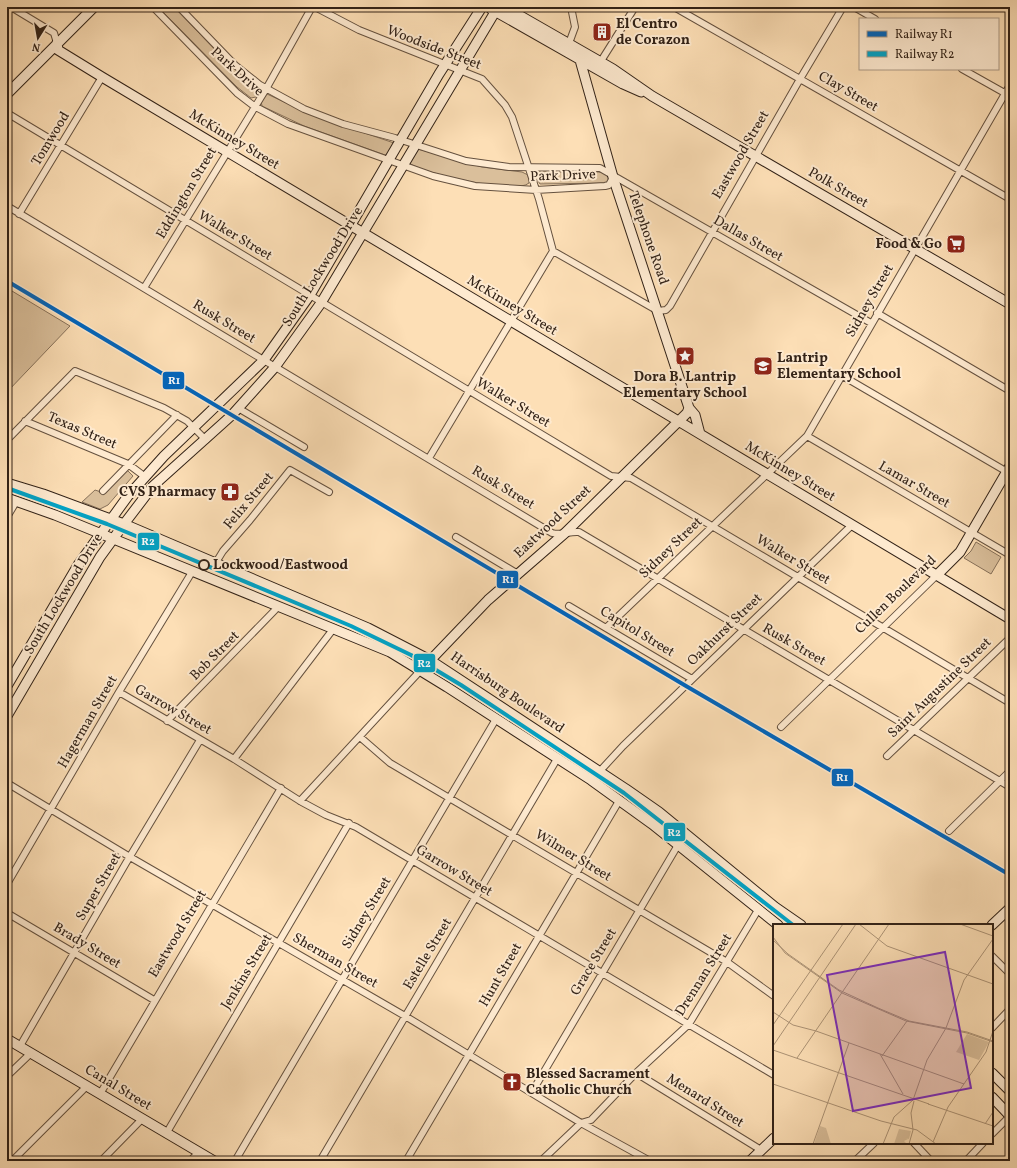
<svg xmlns="http://www.w3.org/2000/svg" width="1017" height="1168" font-family="Vollkorn,serif">
<style>
.green{fill:#dabf9b;stroke:#867059}
.lines{fill:none;stroke-linecap:round;stroke-linejoin:round}
.street-casing{stroke:#65513f;stroke-width:8}
.secondary-casing{stroke:#322217;stroke-width:11}
.street{stroke:#feead0;stroke-width:6}
.secondary{stroke:#feead0;stroke-width:9}
.rail{stroke:#322217;stroke-width:2;stroke-dasharray:7 7;stroke-linecap:butt}
.rail-1-casing{stroke:#feead0;stroke-width:7}
.rail-2-casing{stroke:#feead0;stroke-width:7}
.rail-1{stroke:#0065bd;stroke-width:4}
.rail-2{stroke:#02a2c5;stroke-width:4}
.stop-dot{fill:#feead0;stroke:#322217;stroke-width:2}
.labels{text-anchor:middle;dominant-baseline:central;stroke-width:4;stroke-linejoin:round;paint-order:stroke}
.poi-label{font-size:14px;font-weight:bold;fill:#322217;stroke:#feead0;text-anchor:start}
.street-label{font-size:14px;fill:#322217;stroke:#feead0}
.stop-label{font-size:14px;font-weight:bold;fill:#322217;stroke:#feead0;text-anchor:start}
.inset-road{fill:none;stroke:#ac9376;stroke-width:1}
.view{fill:#7b2cbf;fill-opacity:0.15;stroke:#7b2cbf;stroke-width:2}
.inset-edge{fill:none;stroke:#322217;stroke-width:2}
.line-badge{stroke:#feead0;stroke-width:1.5}
.badge-label{font-size:11px;text-anchor:middle;font-weight:bold;fill:#fff}
</style>
<rect width="100%" height="100%" fill="#fddfb6"/>
<filter id="stains"><feTurbulence type="fractalNoise" baseFrequency=".005" numOctaves="4"/><feColorMatrix values="0 0 0 0 .2 0 0 0 0 .09 0 0 0 0 .02 0 0 0 .5 -.17"/></filter>
<radialGradient id="worn" r=".72"><stop offset=".6" stop-color="#630" stop-opacity="0"/><stop offset="1" stop-color="#630" stop-opacity=".3"/></radialGradient>
<path class="green" d="M158 7H174L225 60 258 87 259 92 256 97 251 98 237 87Z
M267 94 312 115 394 143 387 155H385L304 126 262 106 261 101Z
M418 149 482 167 522 172 528 175 529 183C517 195 424 174 409 163Z
M537 172H604L609 175 610 180 607 183 540 184 536 178Z
M7 288 70 326 7 392Z
M126 469 133 476 108 505 100 509 82 502 95 490 101 492Z
M976 542 1001 557 991 574 964 558 971 551Z"/>
<g class="lines">
<g class="street-casing">
<path id="street" d="M11 7 54 33 57 43
M153 7 237 93 254 106 288 124 433 176 475 186 536 190 605 186 609 185 613 177
M179 7 235 65 260 85 304 109 343 124 395 138 466 161 509 167 600 168 871 323
M315 7 359 30 482 79 505 105 512 117 539 199 553 251 658 311 666 310 670 306 800 79 843 7
M674 7 1010 199
M854 7 875 19
M568 46 575 27 571 7
M601 61 635 7
M962 69 1010 96
M7 113 611 476 631 478 1010 703
M7 206 552 533C561 536 569 531 579 532L1010 787
M19 214 102 77
M144 288 266 89 312 7
M877 313 1010 391
M841 375 1009 473
M238 408 304 447
M25 421 128 464 144 476
M807 436 1010 555
M7 440 75 371 164 408 187 421 206 440
M429 458 553 251
M103 491 177 415
M7 517 16 502
M456 537 518 574
M215 564 223 551 250 520 290 470 329 492
M569 606 692 679
M606 628 807 436 1010 85
M119 692 234 759 300 801 326 815 356 827 774 1075
M167 721 278 607
M781 727 937 575
M360 737 390 763 727 962 774 996
M887 756 1010 638
M234 759 334 628
M600 771 623 746 852 525
M7 783 130 857 405 1016 581 1123 650 1161
M300 801 421 670
M949 831 1010 771
M7 884 119 692 192 572
M7 913 154 1000
M992 956 1010 974
M992 1028 1010 1009
M20 1046 126 863 200 740
M636 1073 761 1150
M7 1076 31 1053
M532 1092 678 845
M100 1094 281 788
M166 1134 349 823
M992 1134 1010 1116
M914 1143 931 1161
M12 1161 87 1086
M101 1161 142 1119
M190 1161 199 1152
M235 1161 496 719
M320 1161 557 759
M406 1161 619 801
M541 1161 581 1123 591 1120 636 1073 689 1024 758 910
M855 1161 874 1143
M966 1161 983 1143"/>
</g>
<g class="secondary-casing">
<path id="secondary" d="M505 7 613 69 652 96 1010 304
M491 9 623 84 641 92
M57 43 58 50 102 77 1010 619
M580 60 613 177 689 408 695 415 700 434
M7 94 94 7
M7 483 43 494 124 524 368 628 430 660 626 789 659 812 775 907 801 925
M7 498 55 515 390 652 447 687 591 780 652 824 778 925
M937 575 960 552 1010 466
M421 670 488 600 565 533 687 413 689 408
M7 686 78 565 128 496 164 456 264 360 310 295 439 74 482 7
M7 716 100 557 124 524 153 486 232 415 275 367 321 303 498 7
M992 925 1010 908
M7 1039 214 1161
M992 1073 1010 1091
M992 1097 1010 1116
M750 1161 774 1138"/>
</g>
<use href="#street" class="street"/>
<use href="#secondary" class="secondary"/>
<path class="rail" d="M7 281 686 686 1010 875"/>
<g class="rail-1-casing">
<path id="rail-1" d="M7 281 686 686 1010 875"/>
</g>
<g class="rail-2-casing">
<path id="rail-2" d="M7 488 107 524 351 626 411 655 461 685 624 793 793 925"/>
</g>
<use href="#rail-1" class="rail-1"/>
<use href="#rail-2" class="rail-2"/>
</g>
<defs>
<g id="building-square" transform="scale(1)"><rect x="-9" y="-9" width="18" height="18" rx="4" fill="#8f2418" stroke="#feead0"/><path d="M-4-6H4V6H1V3H-1V6H-4ZM-2.5-4.3h1.7v1.8h-1.7ZM.8-4.3h1.7v1.8H.8ZM-2.5-1h1.7V.8h-1.7ZM.8-1h1.7V.8H.8Z" fill="#fff"/></g>
<g id="supermarket-square" transform="scale(1)"><rect x="-9" y="-9" width="18" height="18" rx="4" fill="#8f2418" stroke="#feead0"/><path d="M-6-5.5h2.5l.6 2H6L4.5 2H-2.5L-4.4-4H-6ZM-1.5 3.2a1.3 1.3 0 1 0 .1 0ZM3 3.2a1.3 1.3 0 1 0 .1 0Z" fill="#fff"/></g>
<g id="sight-square" transform="scale(1)"><rect x="-9" y="-9" width="18" height="18" rx="4" fill="#8f2418" stroke="#feead0"/><path d="M0-6L1.8-2.2L6-1.7L2.9 1.2L3.7 5.4L0 3.3L-3.7 5.4L-2.9 1.2L-6-1.7L-1.8-2.2Z" fill="#fff"/></g>
<g id="school-square" transform="scale(1)"><rect x="-9" y="-9" width="18" height="18" rx="4" fill="#8f2418" stroke="#feead0"/><path d="M0-5L7-2L0 1L-7-2ZM-4 1L0 2.5L4 1V4Q0 6-4 4Z" fill="#fff"/></g>
<g id="pharmacy-square" transform="scale(1)"><rect x="-9" y="-9" width="18" height="18" rx="4" fill="#8f2418" stroke="#feead0"/><path d="M-2-6h4v4h4v4h-4v4h-4v-4h-4v-4h4Z" fill="#fff"/></g>
<g id="church-square" transform="scale(1)"><rect x="-9" y="-9" width="18" height="18" rx="4" fill="#8f2418" stroke="#feead0"/><path d="M-1.2-6h2.4v3.5h3.3v2.4h-3.3V6h-2.4V-.1h-3.3v-2.4h3.3Z" fill="#fff"/></g>
</defs>
<g fill-rule="evenodd">
<use href="#building-square" x="602" y="32"/>
<use href="#supermarket-square" x="956" y="244"/>
<use href="#sight-square" x="685" y="356"/>
<use href="#school-square" x="763" y="366"/>
<use href="#pharmacy-square" x="230" y="492"/>
<use href="#church-square" x="512" y="1082"/>
</g>
<circle class="stop-dot" cx="204" cy="565" r="5"/>
<g class="labels">
<g class="poi-label">
<text x="616" y="24">El Centro<tspan x="616" dy="16">de Corazon</tspan></text>
<text x="942" y="244" text-anchor="end">Food &amp; Go</text>
<text x="777" y="358">Lantrip<tspan x="777" dy="16">Elementary School</tspan></text>
<text x="685" y="377" text-anchor="middle">Dora B. Lantrip<tspan x="685" dy="16">Elementary School</tspan></text>
<text x="216" y="492" text-anchor="end">CVS Pharmacy</text>
<text x="526" y="1074">Blessed Sacrament<tspan x="526" dy="16">Catholic Church</tspan></text>
</g>
<g class="street-label">
<text transform="translate(434 48) rotate(21)">Woodside Street</text>
<text transform="translate(237 72) rotate(42)">Park Drive</text>
<text transform="translate(848 92) rotate(30)">Clay Street</text>
<text transform="translate(51 139) rotate(-59)">Tomwood</text>
<text transform="translate(234 140) rotate(31)">McKinney Street</text>
<text transform="translate(741 155) rotate(-60)">Eastwood Street</text>
<text transform="translate(563 176) rotate(-2)">Park Drive</text>
<text transform="translate(838 188) rotate(30)">Polk Street</text>
<text transform="translate(187 193) rotate(-59)">Eddington Street</text>
<text transform="translate(235 236) rotate(31)">Walker Street</text>
<text transform="translate(648 238) rotate(71)">Telephone Road</text>
<text transform="translate(748 239) rotate(30)">Dallas Street</text>
<text transform="translate(323 267) rotate(-58)">South Lockwood Drive</text>
<text transform="translate(870 301) rotate(-60)">Sidney Street</text>
<text transform="translate(512 306) rotate(31)">McKinney Street</text>
<text transform="translate(224 322) rotate(31)">Rusk Street</text>
<text transform="translate(513 403) rotate(31)">Walker Street</text>
<text transform="translate(82 431) rotate(23)">Texas Street</text>
<text transform="translate(790 472) rotate(31)">McKinney Street</text>
<text transform="translate(914 485) rotate(30)">Lamar Street</text>
<text transform="translate(503 488) rotate(31)">Rusk Street</text>
<text transform="translate(249 501) rotate(-50)">Felix Street</text>
<text transform="translate(553 522) rotate(-43)">Eastwood Street</text>
<text transform="translate(671 548) rotate(-44)">Sidney Street</text>
<text transform="translate(793 560) rotate(31)">Walker Street</text>
<text transform="translate(64 594) rotate(-59)">South Lockwood Drive</text>
<text transform="translate(896 595) rotate(-44)">Cullen Boulevard</text>
<text transform="translate(725 630) rotate(-44)">Oakhurst Street</text>
<text transform="translate(637 632) rotate(31)">Capitol Street</text>
<text transform="translate(794 645) rotate(30)">Rusk Street</text>
<text transform="translate(215 656) rotate(-45)">Bob Street</text>
<text transform="translate(940 688) rotate(-44)">Saint Augustine Street</text>
<text transform="translate(507 693) rotate(34)">Harrisburg Boulevard</text>
<text transform="translate(173 710) rotate(30)">Garrow Street</text>
<text transform="translate(88 722) rotate(-60)">Hagerman Street</text>
<text transform="translate(573 856) rotate(31)">Wilmer Street</text>
<text transform="translate(454 871) rotate(31)">Garrow Street</text>
<text transform="translate(99 887) rotate(-60)">Super Street</text>
<text transform="translate(367 913) rotate(-59)">Sidney Street</text>
<text transform="translate(178 934) rotate(-59)">Eastwood Street</text>
<text transform="translate(87 946) rotate(31)">Brady Street</text>
<text transform="translate(428 954) rotate(-59)">Estelle Street</text>
<text transform="translate(335 961) rotate(30)">Sherman Street</text>
<text transform="translate(594 962) rotate(-59)">Grace Street</text>
<text transform="translate(247 972) rotate(-59)">Jenkins Street</text>
<text transform="translate(501 975) rotate(-60)">Hunt Street</text>
<text transform="translate(704 975) rotate(-58)">Drennan Street</text>
<text transform="translate(118 1088) rotate(31)">Canal Street</text>
<text transform="translate(705 1101) rotate(32)">Menard Street</text>
</g>
<g class="stop-label">
<text x="213" y="565">Lockwood/Eastwood</text>
</g>
</g>
<g transform="translate(773 924)">
<rect width="220" height="220" fill="#fddfb6"/>
<path d="M194 110 216 118 206 136 183 128ZM47 202 53 204 58 220H41ZM126 205 138 207 136 215 132 214 135 215 131 217 134 220H121Z" fill="#dabf9b"/>
<path class="inset-road" d="M86 0 114 22 220 60M187 0 220 12M0 13 12 29 69 69 133 97 194 109 220 118M0 16 15 30 66 66 105 84 136 97 194 108 220 117M0 88 20 101 43 107 191 160M0 101 70 0M0 122 83 0M0 126 156 180M107 130 130 170M109 132 134 97M24 134 116 0M0 160 108 197 144 206 163 220M155 180 220 202M212 200 220 188M160 218 175 183 213 128 220 107M40 220 76 119M110 220 121 193 140 176 154 136 173 104 191 56 220 15M136 220 140 206 138 189 141 177"/>
<path class="view" d="M172 28 198 164 80 187 54 51Z"/>
<rect width="220" height="220" class="inset-edge"/>
</g>
<g class="line-badge">
<rect x="162" y="371" width="23" height="19" rx="4" fill="#0065bd"/>
<rect x="137" y="532" width="23" height="19" rx="4" fill="#02a2c5"/>
<rect x="496" y="570" width="23" height="19" rx="4" fill="#0065bd"/>
<rect x="413" y="653" width="23" height="20" rx="4" fill="#02a2c5"/>
<rect x="831" y="768" width="23" height="19" rx="4" fill="#0065bd"/>
<rect x="663" y="822" width="23" height="20" rx="4" fill="#02a2c5"/>
</g>
<g class="badge-label">
<text x="174" y="384">R1</text>
<text x="148" y="545">R2</text>
<text x="508" y="583">R1</text>
<text x="424" y="667">R2</text>
<text x="842" y="781">R1</text>
<text x="674" y="836">R2</text>
</g>
<rect width="1017" height="1168" fill="none" stroke="#fddfb6" stroke-width="24"/>
<rect x="8" y="8" width="1001" height="1152" fill="none" stroke="#322217" stroke-width="2"/>
<rect x="12" y="12" width="993" height="1144" fill="none" stroke="#322217"/>
<rect x="859" y="18" width="140" height="52" fill="#feead0" stroke="#ac9a86"/>
<rect x="867" y="31" width="20" height="6" fill="#0065bd" stroke="#ac9a86"/>
<text x="895" y="38" font-size="12" fill="#322217">Railway R1</text>
<rect x="867" y="51" width="20" height="6" fill="#02a2c5" stroke="#ac9a86"/>
<text x="895" y="58" font-size="12" fill="#322217">Railway R2</text>
<g transform="translate(38 38) rotate(191)" stroke="#feead0" stroke-width="3" paint-order="stroke">
<path d="M0-3L7 15L0 10L-7 15Z" fill="#322217"/>
<text y="-6" font-size="11" font-weight="bold" text-anchor="middle" fill="#322217">N</text>
</g>
<rect width="100%" height="100%" filter="url(#stains)"/>
<rect width="100%" height="100%" fill="url(#worn)"/>
</svg>
